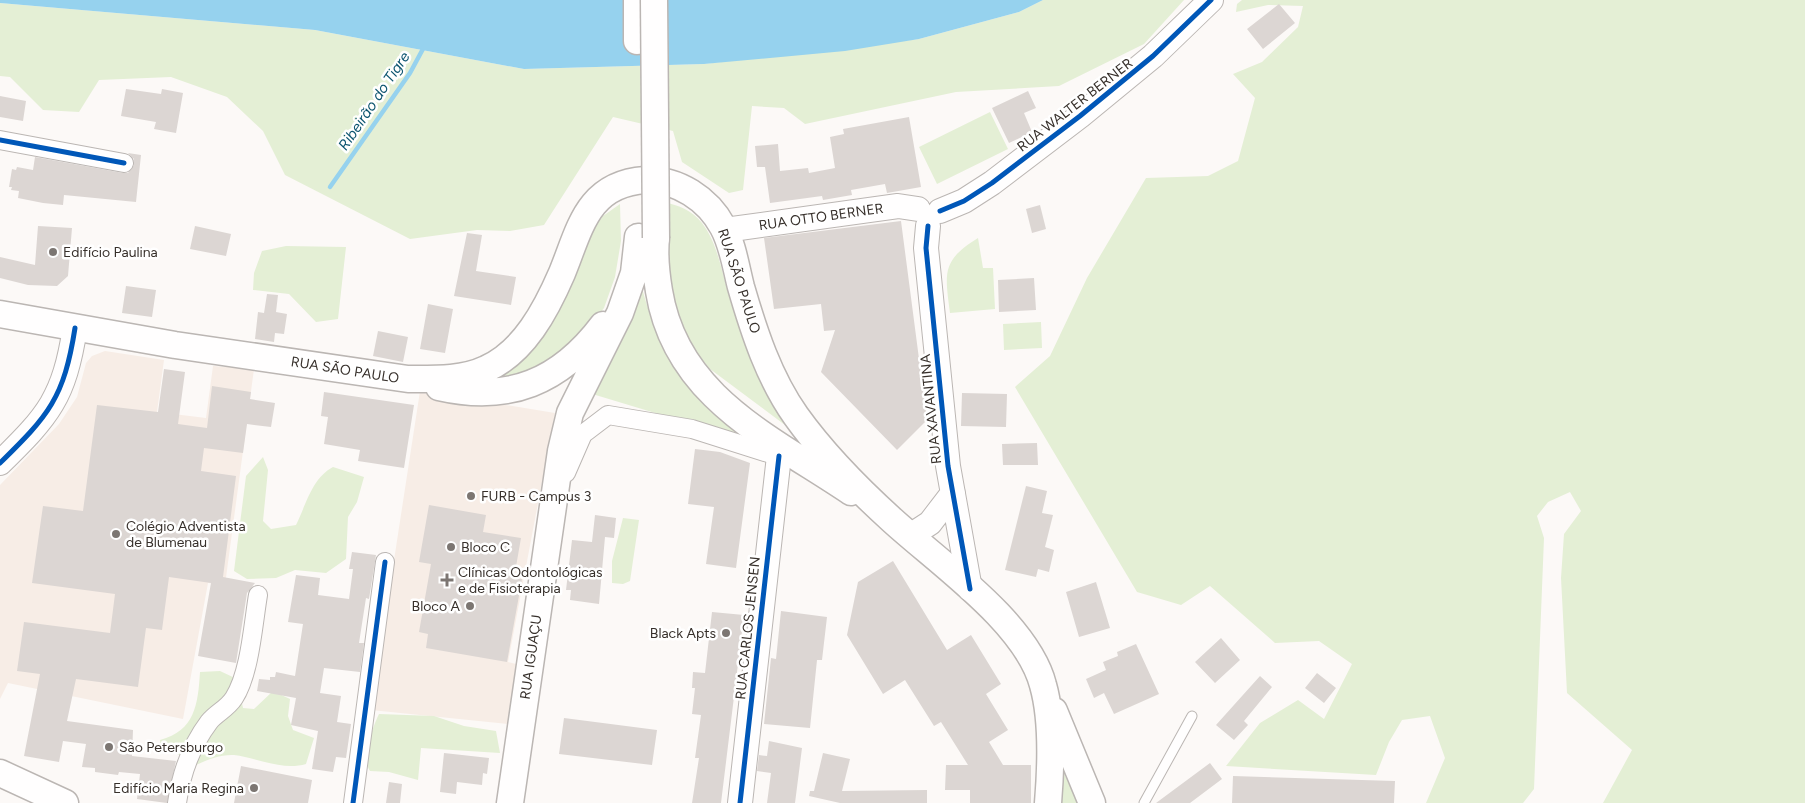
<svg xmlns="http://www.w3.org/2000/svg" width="1805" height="803" font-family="Figtree,sans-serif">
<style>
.built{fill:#f7ede6}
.green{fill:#e4efd5}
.water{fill:#96d2ee}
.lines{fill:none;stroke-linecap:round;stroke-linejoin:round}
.stream{stroke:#96d2ee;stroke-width:4.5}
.building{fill:#dcd6d3}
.lane-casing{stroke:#bbb6b3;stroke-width:11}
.street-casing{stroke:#bbb6b3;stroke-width:20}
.secondary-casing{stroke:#bbb6b3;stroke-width:26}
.primary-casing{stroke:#bbb6b3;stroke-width:29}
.lane{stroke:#fffefe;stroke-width:9}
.street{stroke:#fffefe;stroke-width:18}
.secondary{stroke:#fffefe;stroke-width:24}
.primary{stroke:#fffefe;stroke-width:26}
.primary-bridge-casing{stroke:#bbb6b3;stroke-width:29;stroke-linecap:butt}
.primary-bridge{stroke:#fffefe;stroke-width:26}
.cycleway-casing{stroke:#fff;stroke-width:8}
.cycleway{stroke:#0057b8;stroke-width:5}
.poi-dot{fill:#7c7672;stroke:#fff;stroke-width:2}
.labels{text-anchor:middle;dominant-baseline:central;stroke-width:5;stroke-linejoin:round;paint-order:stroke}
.street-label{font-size:14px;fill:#37302b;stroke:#fff}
.poi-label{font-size:14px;fill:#37302b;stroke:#fff;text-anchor:start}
.water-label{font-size:15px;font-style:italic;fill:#0d5570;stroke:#fff}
</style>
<rect width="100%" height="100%" fill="#fcf9f7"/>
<path class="built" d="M105 351 164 360 157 412 206 418 213 366 254 369 225 585 208 583 183 719 8 683 0 699V485L59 424 77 397 86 363 92 356Z
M420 391 555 413 508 662 516 664 508 724 371 710Z"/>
<path class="green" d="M1043 0H1184L1144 44 1059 86 956 92 805 124 784 108 752 106 743 190 729 193 682 162 673 131 613 117 544 225 510 231 477 230 410 239 285 175 263 131 227 97 171 77 99 80 79 112 43 110 10 77 0 76V3L315 30 524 69 704 64 919 39 1019 12Z
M1242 0H1805V803H1603L1632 750 1567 693 1561 578 1564 534 1581 511 1570 492 1548 502 1537 516 1544 538 1534 789 1523 803H1426L1445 758 1430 716 1402 720 1389 742 1376 775 1226 766 1260 723 1298 700 1324 719 1352 664 1319 641 1275 643 1210 586 1181 605 1137 592 1015 387 1050 356 1087 278 1146 178 1208 176 1238 161 1255 98 1233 74 1262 62 1298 27 1303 6 1268 5 1236 12 1237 4Z
M990 112 1008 149 937 184 919 147Z
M663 202C678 205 692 210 702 223 719 245 722 276 731 302 745 346 760 385 785 425L710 369 690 345 670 305Z
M620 204 621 241 615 277 604 308 574 347 553 366 484 384 591 231 603 216Z
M978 238 983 268H993L995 309 950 313C945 273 941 261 978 238Z
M286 246 346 247 338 319 316 322 289 294 253 290 254 273 262 251Z
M641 284C653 331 671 370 705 406 718 420 736 430 751 442L589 393Z
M1041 322 1042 348 1004 350 1003 324Z
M263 457 268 470 263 521 271 529 296 525C306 505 312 478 333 467L364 477 357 502 348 517 346 559 326 573 295 570 276 578 247 579 234 571 246 476Z
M623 518 639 520 630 581 623 584 612 583V561Z
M220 671 237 679 243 708 254 709 273 691 290 699 288 716 293 730 314 738 306 764C282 771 258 758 234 755 216 754 199 764 183 771L180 755 161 749 160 740C195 731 198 704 200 672Z
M379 714 434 716 464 726 496 731 500 753 421 748 418 780 389 772 370 771C361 759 373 726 379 714Z
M1062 769 1078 803H1058Z"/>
<path class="water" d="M0 0H1043L1019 12 919 39 845 51 704 64 524 69 315 30 0 3Z"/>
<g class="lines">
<path class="stream" d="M330 187 410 73 424 47"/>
</g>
<path class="building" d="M1279 4 1295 23 1263 49 1247 29Z
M126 89 161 94 162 89 183 93 176 133 154 129 156 122 121 116Z
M1028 91 1036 108 1024 113 1032 132 1009 143 992 108Z
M0 96 26 101 23 121 0 117Z
M909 117 921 187 887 193 885 184 851 190 852 195 823 200 822 196 770 203 765 167H757L755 146 778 144 780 171 808 168 809 173 835 168 830 137 844 134 843 129Z
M128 153 141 155 136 202 64 195 63 205 43 203 18 198 19 191 11 190 12 187H9L12 169 16 170 17 167 33 170 35 157 123 173H128L134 165V159Z
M1040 205 1046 229 1032 233 1026 209Z
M901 221 927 420 897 450 821 372 835 330 824 331 821 304 774 309 764 238Z
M38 226 72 228 68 276 57 286 28 285 0 278V257L35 265Z
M195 226 231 234 226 256 190 249Z
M467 233 482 235 476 271 516 277 511 305 454 296Z
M1034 278 1036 310 999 312 998 280Z
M126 286 156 290 152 317 122 313Z
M267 294 278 295 276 312 287 314 284 334 275 333 274 342 255 339 258 312 264 313Z
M428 304 453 309 445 353 420 349Z
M378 331 408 337 403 362 373 356Z
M164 369 185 372 178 424 207 428 212 386 251 392 250 399 275 403 271 427 247 424 243 453 204 448 201 471 236 476 223 577 255 583 247 593 236 663 198 656 211 583 169 577 162 630 146 628 138 687 76 679 67 721 133 730 132 756 176 761 167 803 137 799 140 774 119 772 118 775 95 772V768L82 767 86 744 63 741 59 762 24 756 40 674 17 671 24 622 110 633 115 594 32 583 43 506 83 511 97 405 158 412Z
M324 392 414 405 404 468 358 461 360 450 324 444 328 417 321 416Z
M962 393 1007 394 1006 427 961 426Z
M1037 443 1038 465H1003L1002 444Z
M695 449 720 452 750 463 736 568 706 564 714 507 688 504Z
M1026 486 1047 491 1042 513 1053 515 1045 547 1054 550 1049 572 1038 569 1036 577 1005 570Z
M429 505 486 515 483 532 521 538 514 578 522 579 507 662 426 648 428 634 419 632 431 564 419 562Z
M595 515 616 518 614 538 605 537 599 604 570 600 571 590H566L572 540 592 542Z
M352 552 376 555 369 599 366 598 359 643H364L360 672 324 668 320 693 341 696 337 722 351 724 346 758 336 757 333 772 312 769 318 731 291 725 296 698 257 691 259 679 270 680V677H275L276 672 295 676 303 624 288 622 296 575 320 578 318 595 349 599 353 569H349Z
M893 561 947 650 971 635 1001 684 986 694 1008 730 989 742 1003 765H1031V803H970V790H945L946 765H968L941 722 934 726 905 680 883 694 847 635 858 582Z
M1096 582 1110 628 1079 637 1066 592Z
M781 611 827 617 822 660H817L810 728 764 724 771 658 776 659Z
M712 612 744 615 721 803H692L699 758H695L701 715 692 714 695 688H692L693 672 705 673Z
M1221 638 1240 660 1215 683 1195 662Z
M1136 644 1159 694 1114 714 1104 693 1094 698 1086 679 1106 670 1103 662 1118 656 1117 652Z
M1317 673 1336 688 1324 703 1305 688Z
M1260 676 1272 687 1244 721 1248 725 1234 740 1216 725Z
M564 718 657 730 652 765 559 754Z
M769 741 802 748 795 803H767L771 773 757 771 759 755 767 756Z
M444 753 489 758 487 774 483 773 482 785 457 782 456 794 440 792Z
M823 753 850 759 842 791 927 790V803H840L809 796 810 791H814Z
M1210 763 1222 779 1190 803H1156Z
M241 766 312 780 308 803H234Z
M1233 776 1395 781 1394 803H1232Z
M389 782 402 784 400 803H386Z"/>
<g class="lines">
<g class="lane-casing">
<path id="lane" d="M1144 803 1192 716"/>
</g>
<g class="street-casing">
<path id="street" d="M0 140 124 163
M566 473 583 434 608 415 692 429 787 459
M177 803C181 774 191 746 209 722 216 713 227 709 234 698 250 673 253 625 258 595
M353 803 385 562"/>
</g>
<g class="secondary-casing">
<path id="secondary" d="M940 211 964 201 992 183 1080 116 1153 56 1211 0
M928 226 926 248 948 466 970 589
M725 230 898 206 918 209
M0 463C49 415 64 398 75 328
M910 536 930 523 953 493
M740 803 779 456"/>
</g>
<g class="primary-casing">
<path id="primary" d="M637 0V41
M656 238C654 256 656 273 659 291 676 397 771 438 851 492
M0 314 175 345 408 379C434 379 463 380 486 369 524 352 546 310 562 273 580 229 587 184 645 180 678 179 708 199 723 227 733 245 736 268 741 287 754 332 769 378 796 416 821 451 860 491 892 520 939 563 1027 623 1043 685 1053 720 1051 767 1048 803
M439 387C509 403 560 382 603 325
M1054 711 1092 803
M0 773 65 803
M510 803 561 451 570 413 620 313 634 273 638 237"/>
</g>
<use href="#lane" class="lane"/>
<use href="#street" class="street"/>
<use href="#secondary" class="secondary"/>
<use href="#primary" class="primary"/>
<g class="primary-bridge-casing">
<path id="primary-bridge" d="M654 0 656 238"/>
</g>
<use href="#primary-bridge" class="primary-bridge"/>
<g class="cycleway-casing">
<path id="cycleway" d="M0 140 124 163
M940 211 964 201 992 183 1080 116 1153 56 1211 0
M928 226 926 248 948 466 970 589
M0 463C49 415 64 398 75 328
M353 803 385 562
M740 803 779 456"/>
</g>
<use href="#cycleway" class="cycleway"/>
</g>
<g class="poi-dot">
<circle cx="53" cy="252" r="5"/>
<circle cx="471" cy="496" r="5"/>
<circle cx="116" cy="534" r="5"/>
<circle cx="451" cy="547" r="5"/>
<path d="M444.5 572.5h5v5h5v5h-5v5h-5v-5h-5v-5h5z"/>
<circle cx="470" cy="606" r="5"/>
<circle cx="726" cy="633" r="5"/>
<circle cx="109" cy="747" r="5"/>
<circle cx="254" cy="788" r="5"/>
</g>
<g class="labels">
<g class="street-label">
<text transform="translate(1075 105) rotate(-38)">RUA WALTER BERNER</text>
<text transform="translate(821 217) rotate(-8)">RUA OTTO BERNER</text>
<text transform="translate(739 281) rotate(72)">RUA SÃO PAULO</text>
<text transform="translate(345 370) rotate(9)">RUA SÃO PAULO</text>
<text transform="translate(931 409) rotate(-96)">RUA XAVANTINA</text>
<text transform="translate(748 628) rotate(-84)">RUA CARLOS JENSEN</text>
<text transform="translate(531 657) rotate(-82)">RUA IGUAÇU</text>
</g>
<g class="poi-label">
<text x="63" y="252">Edifício Paulina</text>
<text x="481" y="496">FURB - Campus 3</text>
<text x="126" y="526">Colégio Adventista<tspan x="126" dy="16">de Blumenau</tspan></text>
<text x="461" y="547">Bloco C</text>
<text x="458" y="572">Clínicas Odontológicas<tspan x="458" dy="16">e de Fisioterapia</tspan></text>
<text x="460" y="606" text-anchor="end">Bloco A</text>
<text x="716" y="633" text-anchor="end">Black Apts</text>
<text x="119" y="747">São Petersburgo</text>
<text x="244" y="788" text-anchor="end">Edifício Maria Regina</text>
</g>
<g class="water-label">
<text transform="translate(374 101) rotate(-56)">Ribeirão do Tigre</text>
</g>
</g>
</svg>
